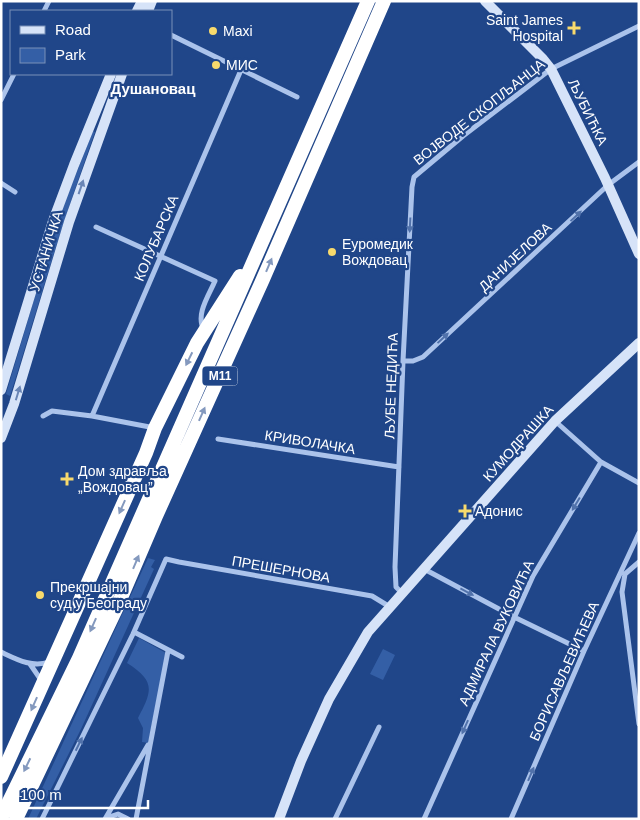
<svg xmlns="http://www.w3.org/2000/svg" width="640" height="820" font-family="Helvetica,sans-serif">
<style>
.green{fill:#345fa6}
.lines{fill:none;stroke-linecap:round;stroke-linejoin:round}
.street{stroke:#abc3eb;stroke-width:5}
.secondary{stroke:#d6e3f8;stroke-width:10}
.highway{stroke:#fff;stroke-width:14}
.oneway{fill:#6985b5}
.oneway2{fill:#5172ab}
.oneway3{fill:#8499be}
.poi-dot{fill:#f8da6c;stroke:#204689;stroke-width:2}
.labels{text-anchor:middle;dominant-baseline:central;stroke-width:4.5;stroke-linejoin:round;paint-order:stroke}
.shield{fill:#204689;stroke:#bcc8dc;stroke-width:1}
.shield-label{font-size:12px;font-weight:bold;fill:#fff}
.poi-label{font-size:14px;fill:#fff;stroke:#204689;text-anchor:start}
.street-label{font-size:14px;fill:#fff;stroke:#204689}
.neighbourhood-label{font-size:15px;font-weight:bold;fill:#fff;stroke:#204689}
</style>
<rect width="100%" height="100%" fill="#204689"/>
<path class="green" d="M93 131 95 132C75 188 56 245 39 302 29 333 20 365 10 396L6 394 51 242 66 199Z
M148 558 155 560 151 567 154 569 81 729 36 819H28Z
M139 638 166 653 148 743 142 742 143 728 138 718C153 690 155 681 127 663Z
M383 649 395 655 383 680 370 674Z"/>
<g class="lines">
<path class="street" d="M44 11 49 1
M171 35 297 97
M1 100 14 74
M1 183 15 192
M96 227 215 281C209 295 195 315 204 330
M403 361H413L423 357 608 185 639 162
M43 416 52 411 92 416 155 428
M92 416 241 70
M555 421 601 462 639 483
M218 439 399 467
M639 562 625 574 622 592 639 724
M424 569 514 617 584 651
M402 593 396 587 395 567 403 361 412 187 414 177 463 136 551 69 639 26
M134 632 182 657
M1 652C16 659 32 668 49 662
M30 664 41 680
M106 818 118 814 128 819
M42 819 133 634 166 559 179 562 372 596 390 607
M105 819 148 745
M136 819 168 651
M335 819 379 727
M424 819 533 576 601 462
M511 819 584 651 639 533"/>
<path class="secondary" d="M485 1 543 59 551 69 605 178 639 254
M137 11 142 1
M148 11 152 1
M1 390 53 221 74 165 111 74
M1 438 14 404 69 222 122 74
M279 819 301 761 329 699 368 632 555 421 639 343"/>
<path class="highway" d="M1 777 146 453 155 428 197 343 240 276
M1 818 79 658 368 1
M16 819 117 607 156 516 263 279 384 1"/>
</g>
<defs><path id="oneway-solid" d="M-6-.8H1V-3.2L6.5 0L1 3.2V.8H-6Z" transform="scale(1.25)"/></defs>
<g class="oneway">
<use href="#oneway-solid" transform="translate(81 187) rotate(-71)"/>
<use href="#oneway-solid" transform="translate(18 393) rotate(-73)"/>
</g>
<g class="oneway2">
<use href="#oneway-solid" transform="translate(576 216) rotate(-43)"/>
<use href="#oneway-solid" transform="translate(410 225) rotate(93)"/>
<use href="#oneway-solid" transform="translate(443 338) rotate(-43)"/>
<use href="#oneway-solid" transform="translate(576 504) rotate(121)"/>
<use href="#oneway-solid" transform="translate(467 592) rotate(28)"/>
<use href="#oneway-solid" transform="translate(465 727) rotate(114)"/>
<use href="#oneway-solid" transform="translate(79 744) rotate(-64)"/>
<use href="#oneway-solid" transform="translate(531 774) rotate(-67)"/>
</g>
<g class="oneway3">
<use href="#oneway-solid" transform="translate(269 265) rotate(-67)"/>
<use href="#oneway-solid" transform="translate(189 359) rotate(116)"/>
<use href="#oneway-solid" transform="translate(202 414) rotate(-66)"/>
<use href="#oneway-solid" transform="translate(122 507) rotate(114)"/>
<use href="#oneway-solid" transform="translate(136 562) rotate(-67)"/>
<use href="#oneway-solid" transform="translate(93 625) rotate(114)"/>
<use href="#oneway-solid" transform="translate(34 704) rotate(114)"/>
<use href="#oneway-solid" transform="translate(27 765) rotate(116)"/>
</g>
<g class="poi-dot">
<path d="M571.5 20.5h5v5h5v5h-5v5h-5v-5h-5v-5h5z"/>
<circle cx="213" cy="31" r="5"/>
<circle cx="216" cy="65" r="5"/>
<circle cx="332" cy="252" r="5"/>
<path d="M64.5 471.5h5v5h5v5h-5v5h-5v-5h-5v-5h5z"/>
<path d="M462.5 503.5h5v5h5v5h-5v5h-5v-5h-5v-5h5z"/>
<circle cx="40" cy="595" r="5"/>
</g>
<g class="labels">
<rect class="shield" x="202.5" y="366.5" width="35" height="19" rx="4"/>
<g class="shield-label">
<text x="220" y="376">M11</text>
</g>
<g class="poi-label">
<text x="563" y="20" text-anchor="end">Saint James<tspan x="563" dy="16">Hospital</tspan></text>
<text x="223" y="31">Maxi</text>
<text x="226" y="65">МИС</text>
<text x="342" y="244">Еуромедик<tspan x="342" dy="16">Вождовац</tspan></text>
<text x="78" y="471">Дом здравља<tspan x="78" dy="16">„Вождовац”</tspan></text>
<text x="475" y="511">Адонис</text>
<text x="50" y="587">Прекршајни<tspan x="50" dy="16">суд у Београду</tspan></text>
</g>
<g class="street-label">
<text transform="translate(479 112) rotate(-38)">ВОЈВОДЕ СКОПЉАНЦА</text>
<text transform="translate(588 112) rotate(64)">ЉУБИЋКА</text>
<text transform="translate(156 238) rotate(-67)">КОЛУБАРСКА</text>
<text transform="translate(46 251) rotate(-73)">УСТАНИЧКА</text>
<text transform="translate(515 257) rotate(-43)">ДАНИЈЕЛОВА</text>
<text transform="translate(391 386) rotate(-88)">ЉУБЕ НЕДИЋА</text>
<text transform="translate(310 442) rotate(9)">КРИВОЛАЧКА</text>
<text transform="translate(518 443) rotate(-48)">КУМОДРАШКА</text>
<text transform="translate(281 569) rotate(10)">ПРЕШЕРНОВА</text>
<text transform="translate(496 633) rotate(-65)">АДМИРАЛА ВУКОВИЋА</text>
<text transform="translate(564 671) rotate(-66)">БОРИСАВЉЕВИЋЕВА</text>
</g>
<g class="neighbourhood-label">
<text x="153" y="88">Душановац</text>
</g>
</g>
<rect width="640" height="820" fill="none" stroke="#ffffff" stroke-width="5"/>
<rect x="10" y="10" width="162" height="65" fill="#204689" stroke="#7990b8"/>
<rect x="20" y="26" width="25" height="8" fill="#d6e3f8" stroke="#7990b8"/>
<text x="55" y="35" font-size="15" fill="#ffffff">Road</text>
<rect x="20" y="48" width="25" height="15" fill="#345fa6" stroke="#7990b8"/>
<text x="55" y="60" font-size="15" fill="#ffffff">Park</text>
<path d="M12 800v8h136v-8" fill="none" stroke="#ffffff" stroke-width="2.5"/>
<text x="20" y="800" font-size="15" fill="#ffffff" stroke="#204689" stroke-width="4" paint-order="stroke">100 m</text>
</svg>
